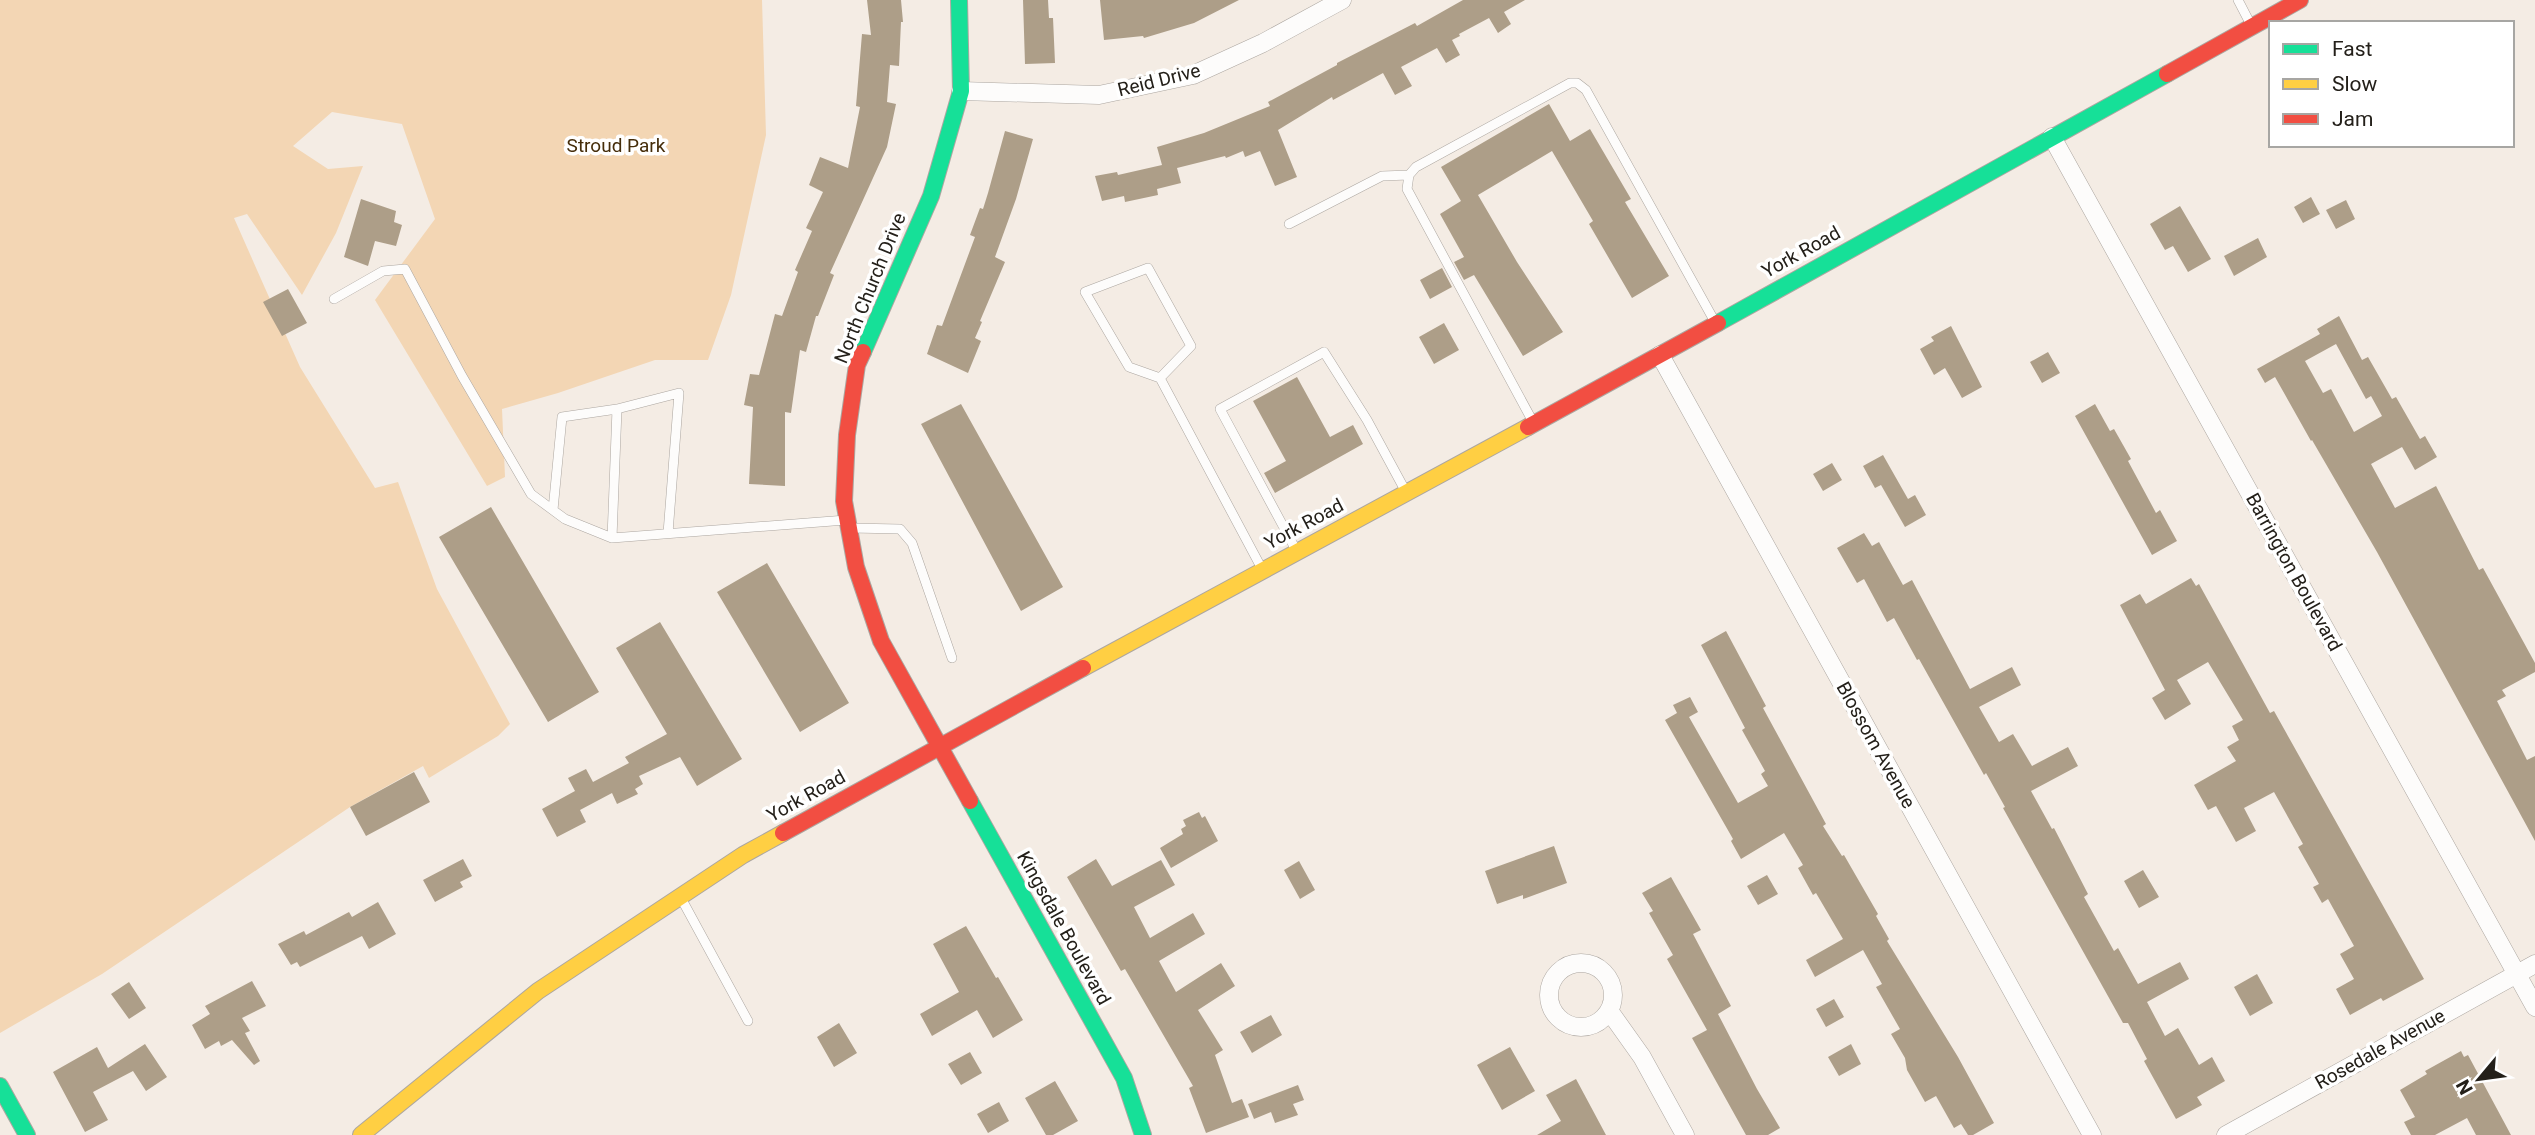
<svg xmlns="http://www.w3.org/2000/svg" width="2535" height="1135" font-family="Roboto,sans-serif">
<style>
.green{fill:#f3d6b4}
.building{fill:#ad9e88;fill-rule:evenodd}
.lines{fill:none;stroke-linecap:round;stroke-linejoin:round}
.lane-casing{stroke:#aca6a0;stroke-width:10}
.street-casing{stroke:#aca6a0;stroke-width:19}
.fast-casing{stroke:#aca6a0;stroke-width:18}
.slow-casing{stroke:#aca6a0;stroke-width:18}
.jam-casing{stroke:#aca6a0;stroke-width:18}
.lane{stroke:#fdfcfb;stroke-width:9}
.street{stroke:#fdfcfb;stroke-width:18}
.fast{stroke:#16e098;stroke-width:16}
.slow{stroke:#ffcf43;stroke-width:16}
.jam{stroke:#f24e42;stroke-width:16}
.labels{text-anchor:middle;dominant-baseline:central;stroke-width:7;stroke-linejoin:round;paint-order:stroke}
.street-label{font-size:19px;fill:#24201a;stroke:#fff}
.park-label{font-size:19px;fill:#452d0a;stroke:#fff}
</style>
<rect width="100%" height="100%" fill="#f4ece4"/>
<path class="green" d="M0 0H762L766 135 731 295 708 360H655L558 393 502 409 505 477 487 486 375 300 435 219 402 124 332 112 293 146 328 169 363 166 336 233 302 295 247 214 234 218 300 367 375 488 398 482 437 589 510 724 498 736 429 778 423 766 350 807 102 974 0 1033Z"/>
<path class="building" d="M867 0H901L903 22H901L899 66 890 65 887 102 896 104 887 147 830 273 834 275 818 316H816L806 352 800 350 791 413 785 412V486L749 484 753 407 744 405 750 374 759 375 775 314 782 316 798 272 795 270 812 231 806 228 823 192 809 185 820 157 848 168 860 107 856 106 862 34 871 35Z
M1023 0H1048L1049 18H1053L1055 63 1025 64Z
M1100 0H1239L1194 23 1144 38 1143 36 1104 40Z
M1463 0H1525L1504 12 1511 24 1498 33 1489 18 1459 34 1460 36 1452 40 1460 55 1446 63 1437 48 1401 67 1412 86 1395 95 1383 73 1333 100 1332 97 1278 130 1297 177 1275 186 1260 151 1245 157 1243 151 1226 158 1225 156 1177 168 1181 183 1157 189 1158 195 1125 202 1124 196 1102 201 1095 176 1117 172 1118 175 1162 165 1157 147 1204 133 1270 106 1268 102 1337 65V63L1415 23 1417 26Z
M1549 104 1570 141 1590 129 1631 199 1625 202 1669 276 1632 298 1589 224 1593 221 1552 151 1478 195 1517 262 1563 332 1523 356 1474 275 1464 280 1454 262 1464 257 1440 214 1461 201 1441 167Z
M1005 131 1033 139 1016 199 995 257 1005 262 980 321 982 322 975 338 981 341 968 373 927 354 937 325 942 326 975 237 970 235 980 208 983 209 988 193Z
M2311 197 2320 214 2303 223 2294 207Z
M361 199 396 211 394 222 402 225 396 246 375 241 368 266 344 257Z
M2346 200 2355 219 2336 229 2326 210Z
M2180 206 2211 259 2188 272 2173 246 2165 250 2150 224Z
M2258 238 2267 257 2234 276 2224 256Z
M1442 268 1452 287 1430 299 1420 280Z
M288 289 307 323 282 336 263 302Z
M2339 316 2362 360 2368 357 2392 399 2396 397 2420 439 2425 436 2437 457 2415 470 2402 447 2371 464 2395 508 2436 486 2479 570 2483 568 2535 663V672L2502 690 2506 696 2497 701 2527 760 2535 756V841L2377 552 2312 440 2311 441 2275 377 2265 383 2257 369 2320 334 2317 329ZM2336 344 2366 399 2371 396 2382 416 2354 432 2331 389 2323 393 2305 361Z
M1444 323 1459 350 1434 364 1419 337Z
M1951 326 1982 387 1962 398 1945 368 1934 375 1920 349 1934 341 1931 337Z
M2048 352 2060 373 2042 383 2030 362Z
M1297 377 1330 437 1353 425 1363 444 1275 493 1264 473 1286 461 1253 401Z
M961 404 1063 587 1021 611 921 424Z
M2095 404 2110 431 2114 429 2131 459 2128 461 2156 513 2160 510 2177 541 2152 555 2075 416Z
M1883 455 1908 499 1915 495 1926 515 1905 527 1881 485 1875 488 1863 466Z
M1832 463 1842 480 1823 491 1813 474Z
M491 507 599 692 548 722 439 537Z
M1864 533 1872 546 1879 542 1903 585 1912 580 1970 689 2012 667 2021 685 1979 707 1999 742 2013 734 2032 766 2068 747 2078 766 2031 791 2052 829 2054 828 2088 894 2084 897 2114 951 2118 948 2138 984 2180 962 2189 979 2147 1002 2165 1036 2178 1028 2199 1065 2212 1057 2225 1081 2197 1097 2202 1105 2176 1119 2144 1061 2147 1059 2128 1023H2123L2003 808 2005 807 1986 773 1984 775 1919 659 1917 660 1894 618 1887 622 1864 579 1857 583 1837 548Z
M767 563 849 703 800 732 717 592Z
M2191 578 2196 586 2199 584 2270 713 2274 711 2424 979 2383 1001 2381 998 2350 1015 2336 989 2354 979 2340 954 2354 946 2328 899 2322 903 2313 887 2319 884 2298 847 2303 844 2274 792 2244 808 2256 831 2236 842 2216 806 2208 810 2194 785 2236 761 2227 747 2239 740 2232 726 2243 720 2208 662 2177 680 2191 704 2165 720 2152 698 2165 690 2120 605 2140 594 2146 604Z
M660 622 742 759 697 786 680 757 639 776 643 784 635 789 638 794 617 804 612 793 580 810 586 822 557 837 542 809 575 791 568 778 586 769 593 782 629 763 625 757 667 734 616 648Z
M1726 631 1766 706 1763 708 1826 824 1823 826 1842 856 1844 855 1878 914 1876 916 1889 939 1887 941 1958 1057 1994 1123 1973 1135H1968L1961 1124 1954 1128 1936 1096 1925 1102 1907 1070 1905 1058 1891 1034 1900 1029 1876 987 1882 984 1863 950 1815 977 1806 960 1843 939 1816 893 1813 895 1798 868 1803 865 1784 833 1741 859 1731 841 1733 839 1665 720 1677 713 1673 705 1690 697 1698 712 1689 717 1738 803 1768 786 1761 774 1765 771 1742 730 1745 728 1701 645Z
M414 772 430 802 366 836 350 807Z
M1199 812 1202 818 1205 816 1218 841 1171 868 1160 848 1183 834 1181 829 1186 826 1183 820Z
M1554 846 1567 883 1523 899V895L1497 904 1485 871Z
M463 859 472 876 460 882 463 887 435 902 423 880Z
M1096 859 1112 886 1161 860 1175 885 1134 907 1150 938 1193 913 1205 934 1159 961 1176 992 1221 963 1235 986 1198 1010 1223 1050 1215 1055 1232 1103 1242 1099 1249 1117 1206 1133 1189 1088 1193 1086 1125 969 1121 971 1067 877Z
M1299 861 1315 890 1300 899 1284 870Z
M2143 870 2159 897 2139 908 2124 881Z
M1767 875 1778 894 1758 905 1747 886Z
M1671 877 1701 930 1693 934 1731 1006 1718 1014 1757 1089 1780 1128 1768 1135H1746L1692 1038 1707 1030 1667 959 1673 955 1649 913 1653 911 1642 893Z
M378 902 396 934 369 949 362 936 300 967 297 962 291 965 278 944 304 931 306 935 349 912 352 917Z
M966 926 996 978 998 977 1023 1020 993 1038 977 1010 932 1036 920 1014 959 992 933 944Z
M2257 974 2273 1003 2250 1016 2234 987Z
M252 981 266 1006 242 1018 250 1031 245 1033 260 1061 254 1065 232 1040 221 1046 219 1041 205 1049 192 1025 210 1014 205 1006Z
M129 982 146 1008 129 1019 111 994Z
M1834 999 1844 1017 1826 1027 1816 1009Z
M1271 1015 1282 1035 1252 1053 1240 1032Z
M839 1023 857 1053 834 1067 817 1037Z
M145 1044 167 1077 146 1091 133 1071 93 1092 108 1120 85 1132 53 1072 97 1047 108 1068Z
M1851 1044 1861 1064 1839 1076 1828 1057Z
M1510 1047 1535 1091 1502 1110 1477 1065Z
M2461 1051 2464 1057 2468 1055 2511 1135H2476L2467 1118 2435 1135H2411L2404 1122 2415 1117 2400 1090 2427 1074 2425 1071Z
M970 1052 982 1073 961 1085 948 1064Z
M1576 1079 1606 1135H1537L1561 1121 1546 1095Z
M1055 1081 1078 1121 1053 1135H1046L1025 1098Z
M1298 1085 1304 1100 1293 1104 1298 1115 1275 1123 1271 1112 1254 1119 1248 1104Z
M999 1102 1009 1121 988 1133 977 1114Z"/>
<g class="lines">
<g class="lane-casing">
<path id="lane" d="M2238 0 2251 25
M1289 224 1382 176 1409 175
M334 299 383 271 405 269 462 376 531 494 565 519 612 538 846 520
M1160 378 1191 346 1148 268 1085 292 1129 367 1160 378 1262 569
M1533 422 1407 189 1409 175 1416 167 1570 83H1577L1586 90 1715 322
M553 510 562 417 617 409 679 393 668 533
M851 528 900 529 912 543 952 658
M612 538 617 409
M1296 550 1220 409 1324 352 1367 420 1406 492
M681 898 748 1021"/>
</g>
<g class="street-casing">
<path id="street" d="M961 91 1099 95 1193 75 1263 43 1342 0
M2052 137 2535 1007
M1660 355 2092 1135
M1549 995a32 32 0 1 1 64 0a32 32 0 1 1-64 0Z
M1610 1012 1642 1057 1685 1135
M2226 1135 2535 964"/>
</g>
<g class="fast-casing">
<path id="fast" d="M1718 323 2167 74
M863 352 931 196 961 91 959 0
M970 801 1124 1078 1143 1135
M0 1086 27 1135"/>
</g>
<g class="slow-casing">
<path id="slow" d="M1083 668 1528 427
M361 1135 538 991 743 855 783 833"/>
</g>
<g class="jam-casing">
<path id="jam" d="M2167 74 2300 0
M863 352 857 365 847 435 844 501 856 567 881 641 970 801
M1528 427 1718 323
M783 833 1083 668"/>
</g>
<use href="#lane" class="lane"/>
<use href="#street" class="street"/>
<use href="#fast" class="fast"/>
<use href="#slow" class="slow"/>
<use href="#jam" class="jam"/>
</g>
<g class="labels">
<g class="street-label">
<text transform="translate(1159 80) rotate(-14)">Reid Drive</text>
<text transform="translate(1801 252) rotate(-29)">York Road</text>
<text transform="translate(870 288) rotate(-68)">North Church Drive</text>
<text transform="translate(1304 524) rotate(-28)">York Road</text>
<text transform="translate(2294 572) rotate(61)">Barrington Boulevard</text>
<text transform="translate(1876 745) rotate(61)">Blossom Avenue</text>
<text transform="translate(806 796) rotate(-29)">York Road</text>
<text transform="translate(1064 928) rotate(61)">Kingsdale Boulevard</text>
<text transform="translate(2380 1049) rotate(-29)">Rosedale Avenue</text>
</g>
<g class="park-label">
<text x="616" y="145">Stroud Park</text>
</g>
</g>
<rect x="2269" y="21" width="245" height="126" fill="#ffffff" stroke="#a7a6a3" stroke-width="2"/>
<rect x="2283" y="44" width="35" height="10" fill="#16e098" stroke="#a7a6a3" stroke-width="2"/>
<text x="2332" y="56" font-size="21" fill="#24201a">Fast</text>
<rect x="2283" y="79" width="35" height="10" fill="#ffcf43" stroke="#a7a6a3" stroke-width="2"/>
<text x="2332" y="91" font-size="21" fill="#24201a">Slow</text>
<rect x="2283" y="114" width="35" height="10" fill="#f24e42" stroke="#a7a6a3" stroke-width="2"/>
<text x="2332" y="126" font-size="21" fill="#24201a">Jam</text>
<g transform="translate(2479 1079) rotate(241)" stroke="#ffffff" stroke-width="5" paint-order="stroke">
<path d="M0-5L12 26L0 18L-12 26Z" fill="#24201a"/>
<text y="-10" font-size="19" font-weight="bold" text-anchor="middle" fill="#24201a">N</text>
</g>
</svg>
